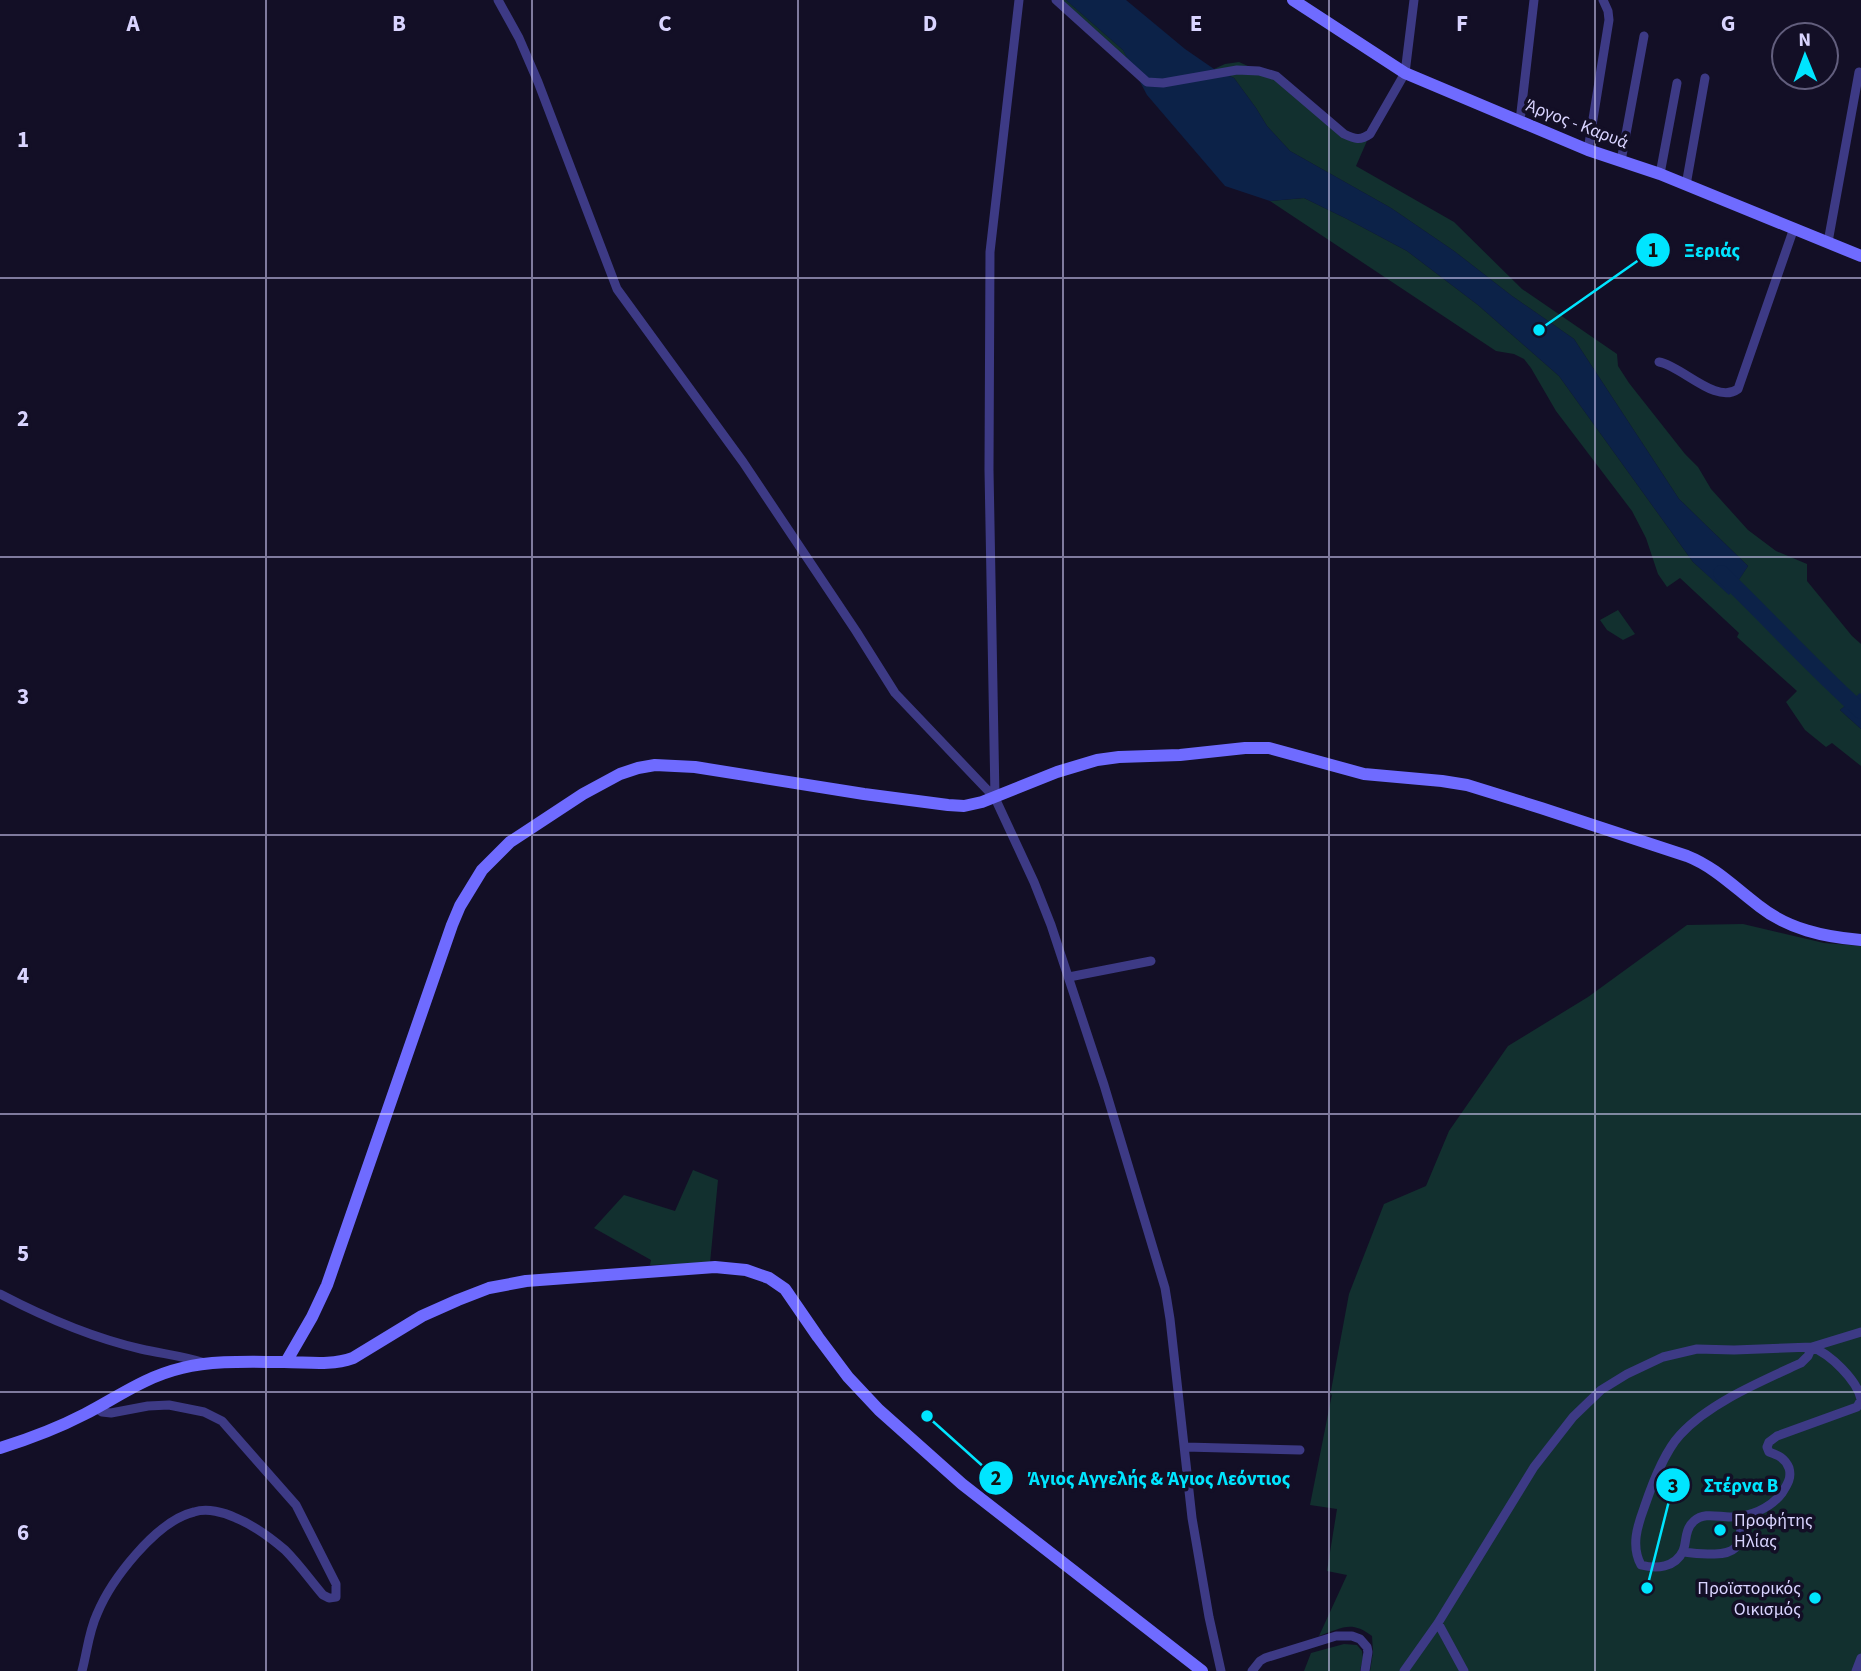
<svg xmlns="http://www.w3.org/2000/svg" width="1861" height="1671" font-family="'Source Sans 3',sans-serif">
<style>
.green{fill:#12302f}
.water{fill:#0c2248}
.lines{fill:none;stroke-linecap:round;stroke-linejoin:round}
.river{stroke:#0c2248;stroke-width:16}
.street{stroke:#3d3a85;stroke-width:9}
.secondary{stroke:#6f6bff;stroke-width:12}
.grid{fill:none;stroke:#d9d4ff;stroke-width:2;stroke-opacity:0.55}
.poi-dot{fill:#00e5ff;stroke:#130f26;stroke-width:2.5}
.labels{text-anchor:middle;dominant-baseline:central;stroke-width:7;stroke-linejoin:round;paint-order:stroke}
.street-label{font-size:18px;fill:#d9d4ff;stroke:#130f26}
.poi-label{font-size:18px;fill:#d9d4ff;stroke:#130f26;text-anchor:start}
.grid-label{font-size:23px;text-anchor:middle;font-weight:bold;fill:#d9d4ff;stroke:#130f26;stroke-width:7;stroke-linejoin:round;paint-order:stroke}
.leader{fill:none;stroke:#00e5ff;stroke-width:2.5}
.callout-dot{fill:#00e5ff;stroke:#130f26;stroke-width:2.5}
.mark-label{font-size:21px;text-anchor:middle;font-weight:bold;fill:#111}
.callout-label{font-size:19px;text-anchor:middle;font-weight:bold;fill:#00e5ff;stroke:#130f26;stroke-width:7;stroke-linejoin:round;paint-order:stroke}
</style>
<rect width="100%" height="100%" fill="#130f26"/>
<path class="green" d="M1056 0H1066L1123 50 1135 71Z
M1239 62 1259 71 1276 76 1354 139 1370 134 1356 166 1454 222 1522 289 1617 354 1618 366 1629 383 1685 454 1698 467 1711 489 1748 530 1776 551 1807 564V581L1852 636 1861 644V694L1840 710 1861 729V766L1832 743 1826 747 1805 730 1786 702 1797 691 1737 637 1739 633 1680 578 1667 587 1658 574 1646 538 1632 511 1556 411 1531 368 1524 359 1514 354 1496 351 1270 201 1304 198 1347 219 1407 251 1478 305 1559 376 1693 562 1729 594 1748 566 1679 499 1574 339 1512 296 1454 251 1391 208 1290 151 1267 126 1256 108 1234 78 1214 69 1225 64Z
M1618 610 1635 634 1623 640 1607 630 1600 620Z
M1743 924 1824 943 1861 946V1671H1370L1373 1652 1372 1636C1351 1620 1342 1628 1319 1636L1347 1575 1327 1571 1337 1509 1310 1505 1332 1394 1330 1396 1349 1294 1384 1204 1426 1186 1449 1131 1508 1046 1588 997 1687 925Z
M693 1170 718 1180 710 1263 650 1265 651 1260 594 1228 624 1195 675 1211Z
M1344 1644 1357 1645 1362 1651 1363 1658 1360 1671H1304L1311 1653Z"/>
<path class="water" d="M1066 0H1126L1185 49 1214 69 1234 78 1256 108 1267 126 1290 151 1391 208 1454 251 1512 296 1574 339 1679 499 1748 566 1729 595 1693 562 1559 376 1478 305 1407 251 1347 219 1304 198 1270 201 1225 186 1147 95 1123 50Z
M1860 693 1861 694V729L1840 710Z"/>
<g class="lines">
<path class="river" d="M1721 573C1768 618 1812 667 1861 711"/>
<path class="street" d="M498 0 519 38 538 82 617 289 743 462 856 631 895 693 995 798 1034 882 1051 925 1104 1085 1165 1288 1170 1319 1192 1518 1209 1617 1221 1671
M1056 0 1147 82 1163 83 1237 70 1259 71 1276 76 1344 134C1355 139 1360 141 1370 134L1405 73 1414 0
M1520 121 1534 0
M1588 150 1609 20 1608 11 1603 0
M1621 161 1644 36
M1660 174 1677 83
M1686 185 1705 78
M1828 242 1859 72
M1659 362C1682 366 1716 405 1738 389L1794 228
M995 798 989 470 990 252 1019 0
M1069 977 1151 961
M0 1294C44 1317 93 1338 141 1349 163 1354 184 1356 205 1363
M1812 1347C1830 1354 1857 1380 1861 1399
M1812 1347 1861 1332
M1185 1447 1300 1450
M1683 1552C1696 1553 1725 1558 1735 1548 1741 1542 1739 1533 1742 1526 1743 1522 1746 1519 1747 1516
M1438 1623 1464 1671
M82 1671C87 1652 89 1631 97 1614 111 1580 156 1521 194 1512 207 1508 224 1512 236 1518 253 1525 271 1538 285 1550 299 1564 311 1581 323 1595L329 1598 336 1597V1584L296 1505 222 1421 204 1412 169 1405 148 1406 111 1413 102 1412 96 1408
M1252 1671 1260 1661 1265 1658 1336 1636H1352L1360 1639 1367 1647 1368 1652 1365 1671
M1404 1671 1438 1623 1534 1467 1573 1417 1601 1390 1627 1374 1663 1357 1697 1349 1734 1350 1812 1347 1808 1356 1801 1363C1762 1381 1709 1403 1680 1435 1665 1451 1651 1487 1644 1508 1637 1527 1631 1546 1641 1565 1656 1569 1675 1568 1683 1551 1687 1542 1684 1530 1694 1521 1704 1512 1718 1517 1730 1517 1749 1517 1770 1509 1782 1493 1787 1485 1792 1478 1789 1468 1785 1458 1778 1455 1769 1452L1767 1447 1769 1442 1777 1436 1857 1407 1861 1400
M1856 1671 1861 1658"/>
<path class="secondary" d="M1293 0 1405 73 1588 150 1660 174 1861 256
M286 1362 312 1317 327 1285 452 925 460 906 482 870 510 842 583 794 620 774 638 768 655 765 695 767 864 794 948 805 964 806 982 802 1057 772 1097 760 1119 757 1180 755 1245 748H1269L1364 774 1442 781 1467 785 1541 808 1687 856C1715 867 1735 888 1759 906 1788 929 1824 937 1861 940
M0 1448C29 1439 58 1428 85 1414 118 1397 144 1377 182 1368 214 1360 251 1362 284 1362 308 1362 330 1366 353 1358L422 1316 458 1300 489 1288 526 1281 715 1267 746 1270 769 1278 785 1289 818 1337 848 1377 879 1410 962 1484 1202 1671"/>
</g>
<path class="grid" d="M266 0V1671M532 0V1671M798 0V1671M1063 0V1671M1329 0V1671M1595 0V1671M0 278H1861M0 557H1861M0 835H1861M0 1114H1861M0 1392H1861"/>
<g class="poi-dot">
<circle cx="1720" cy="1530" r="7"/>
<circle cx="1815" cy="1598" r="7"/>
</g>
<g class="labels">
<g class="street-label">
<text transform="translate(1577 124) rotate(21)">Άργος - Καρυά</text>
</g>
<g class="poi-label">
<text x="1734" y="1520">Προφήτης<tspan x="1734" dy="21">Ηλίας</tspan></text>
<text x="1801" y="1588" text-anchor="end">Προϊστορικός<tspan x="1801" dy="21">Οικισμός</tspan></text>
</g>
</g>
<g class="grid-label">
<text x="133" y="31">A</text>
<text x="399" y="31">B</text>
<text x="665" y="31">C</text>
<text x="930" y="31">D</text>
<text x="1196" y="31">E</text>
<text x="1462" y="31">F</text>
<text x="1728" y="31">G</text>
<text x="23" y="147">1</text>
<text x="23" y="426">2</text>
<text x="23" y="704">3</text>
<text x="23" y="983">4</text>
<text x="23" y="1261">5</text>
<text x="23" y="1540">6</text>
</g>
<path class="leader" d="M1539 330L1653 250M927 1416L996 1478M1647 1588L1673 1485"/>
<g class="callout-dot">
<circle cx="1539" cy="330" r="7"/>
<circle cx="927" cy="1416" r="7"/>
<circle cx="1647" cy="1588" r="7"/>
<circle cx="1653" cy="250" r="18"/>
<circle cx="996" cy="1478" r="18"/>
<circle cx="1673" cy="1485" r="18"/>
</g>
<g class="mark-label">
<text x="1653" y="257">1</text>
<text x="996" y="1485">2</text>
<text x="1673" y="1493">3</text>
</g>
<g class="callout-label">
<text x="1712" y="257">Ξεριάς</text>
<text x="1159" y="1485">Άγιος Αγγελής &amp; Άγιος Λεόντιος</text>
<text x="1741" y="1492">Στέρνα Β</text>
</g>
<g transform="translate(1805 56) rotate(359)"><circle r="33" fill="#130f26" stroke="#625e7d" stroke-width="2"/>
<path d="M0-5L12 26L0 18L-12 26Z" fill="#00e5ff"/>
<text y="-10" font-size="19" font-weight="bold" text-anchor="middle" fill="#d9d4ff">N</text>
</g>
</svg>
